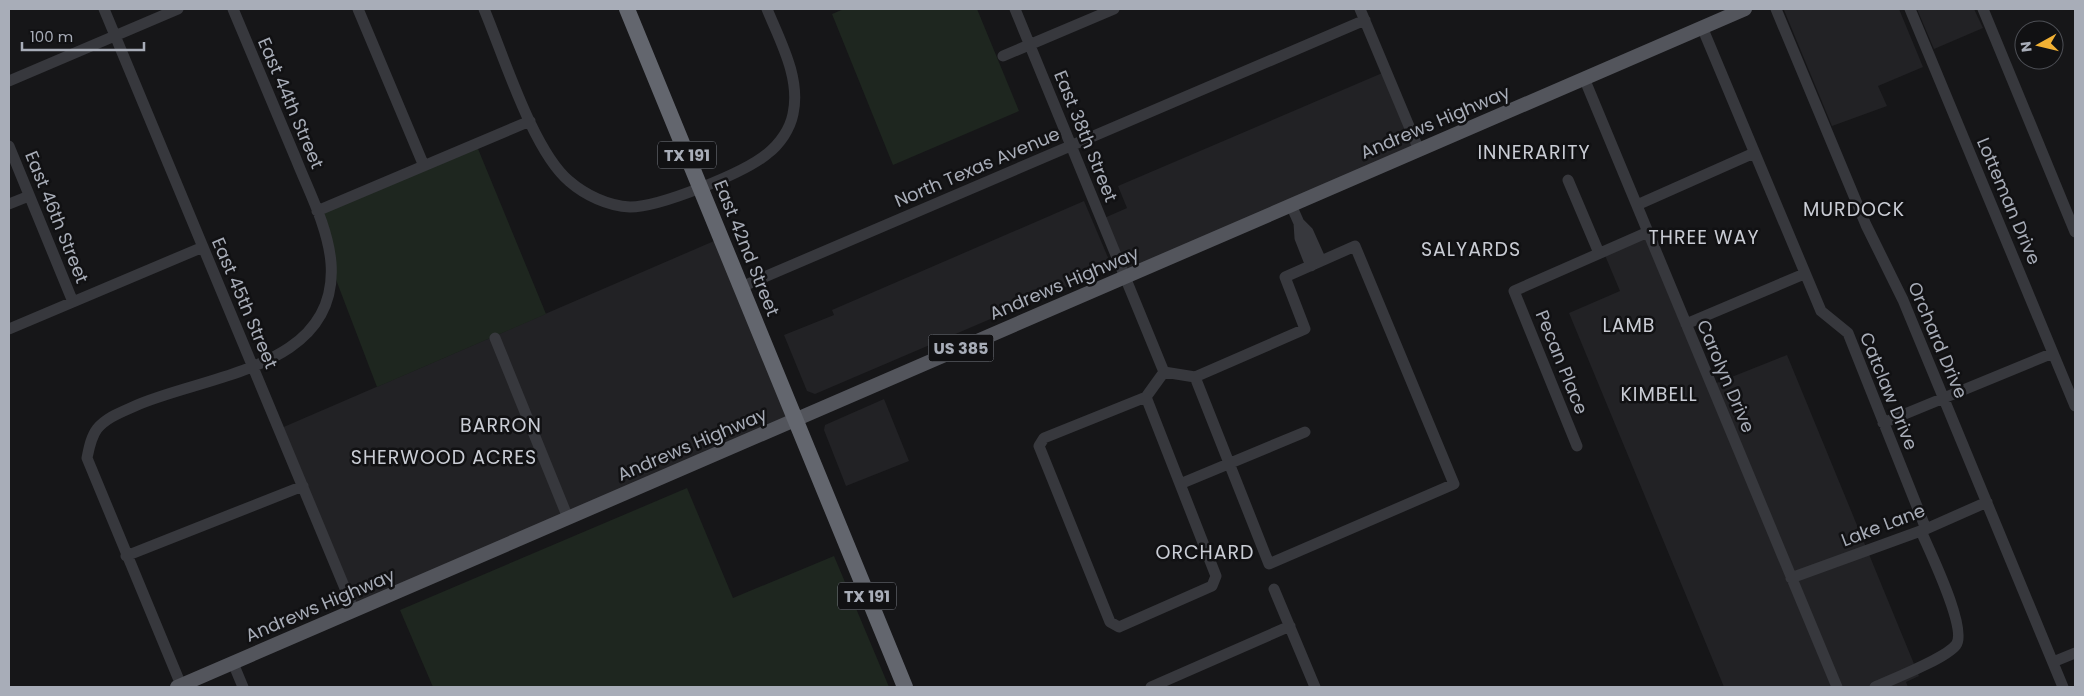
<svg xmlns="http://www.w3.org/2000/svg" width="2084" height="696" font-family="Poppins,sans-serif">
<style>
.built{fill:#222225}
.green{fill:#1e261f}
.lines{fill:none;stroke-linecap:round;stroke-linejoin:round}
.minor{stroke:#37383d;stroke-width:11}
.major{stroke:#53555c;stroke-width:14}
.highway{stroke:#63666e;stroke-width:16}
.labels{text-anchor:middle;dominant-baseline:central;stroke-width:5;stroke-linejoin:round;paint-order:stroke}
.shield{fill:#111113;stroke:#7b7e86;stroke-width:1}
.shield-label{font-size:16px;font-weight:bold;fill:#a8adb8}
.street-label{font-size:18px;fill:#a8adb8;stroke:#111113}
.neighbourhood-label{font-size:19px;letter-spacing:1px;fill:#c9ccd4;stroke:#111113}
</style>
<rect width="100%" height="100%" fill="#161618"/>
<path class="built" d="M1786 9H1899L1923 67 1878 86 1887 106 1832 126 1784 10Z
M1917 9H1974L1983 28 1934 49Z
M1387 71 1419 150 1125 277 1102 219 1127 208 1118 186Z
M1084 201 1112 267 815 394 807 391 784 335 834 315 832 310Z
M1647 235 1709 386 1787 355 1919 676 1906 682 1908 687H1724L1569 313 1620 291 1604 253Z
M721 238 795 420 354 610 279 429Z
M884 399 909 461 846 486 824 430 825 425Z"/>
<path class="green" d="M844 9H977L1019 111 893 165 832 14Z
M476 144 546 314 377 387 335 277 317 211Z
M687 488 733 598 834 556 889 687H433L400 610Z"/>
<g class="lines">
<path class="minor" d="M104 9 354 610
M358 9 424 166
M484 9C503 54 533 151 569 181 585 195 608 206 630 207 660 207 744 173 767 154 780 144 790 129 793 114 801 78 780 41 767 9
M1015 9 1164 372
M1360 9 1419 150
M1776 9 1866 225 1903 300 2063 687
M1910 9 2075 406
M1983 9 2075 232
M1702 27 1821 311 1848 333 1926 529
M1003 56 1114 9
M1584 78 1837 687
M9 81 178 9
M9 146 73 302
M1568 180 1599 253
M9 204 29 196
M1291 205 1299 223 1300 238 1311 266
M1637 205 1754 153
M317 211 530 121
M1299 223 1308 232 1321 261
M741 287 1365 20
M1686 324 1804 274
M9 329 203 247
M495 338 568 518
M1164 372 1195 377 1305 329 1285 277 1355 246 1454 484 1269 564 1195 377
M1146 397 1216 576 1212 586 1119 627 1110 622 1039 446 1044 438 1146 397 1164 372
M1883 423 2053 353
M1577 446 1514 291 1648 232
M1180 484 1305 432
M126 556 303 486
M1791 578 1926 529 1987 502
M1274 589 1315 687
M2053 662 2075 653
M233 663 243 687
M181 685 87 458C89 448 91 437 97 429 107 417 122 412 135 406 205 375 339 369 331 263 328 227 309 192 296 159 275 109 254 59 233 9
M1151 687 1290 626
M1875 687C1893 679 1945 659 1956 645 1968 629 1929 550 1921 531"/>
<path class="major" d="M177 687 1745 9"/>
<path class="highway" d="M627 9 905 687"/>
</g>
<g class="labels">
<g class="shield">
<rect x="658" y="141.5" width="58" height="27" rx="4"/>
<rect x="928.5" y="334.5" width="65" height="27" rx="4"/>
<rect x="838" y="582.5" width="58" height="27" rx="4"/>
</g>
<g class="shield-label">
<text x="687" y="155">TX 191</text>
<text x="961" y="348">US 385</text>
<text x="867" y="596">TX 191</text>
</g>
<g class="street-label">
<text transform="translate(291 103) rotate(67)">East 44th Street</text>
<text transform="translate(1435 122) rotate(-23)">Andrews Highway</text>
<text transform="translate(1086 136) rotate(68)">East 38th Street</text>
<text transform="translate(977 167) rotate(-23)">North Texas Avenue</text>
<text transform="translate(2009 201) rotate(67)">Lotteman Drive</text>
<text transform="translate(57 217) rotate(68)">East 46th Street</text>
<text transform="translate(747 248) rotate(68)">East 42nd Street</text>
<text transform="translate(1064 283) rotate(-23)">Andrews Highway</text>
<text transform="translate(245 303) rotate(67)">East 45th Street</text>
<text transform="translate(1938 340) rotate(67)">Orchard Drive</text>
<text transform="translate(1562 362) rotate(68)">Pecan Place</text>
<text transform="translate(1726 376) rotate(67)">Carolyn Drive</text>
<text transform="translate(1889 391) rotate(68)">Catclaw Drive</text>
<text transform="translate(692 444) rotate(-23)">Andrews Highway</text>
<text transform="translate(1883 525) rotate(-21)">Lake Lane</text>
<text transform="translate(320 605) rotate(-23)">Andrews Highway</text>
</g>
<g class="neighbourhood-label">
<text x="1534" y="152">INNERARITY</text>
<text x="1854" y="209">MURDOCK</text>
<text x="1704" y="237">THREE WAY</text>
<text x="1471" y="249">SALYARDS</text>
<text x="1629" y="325">LAMB</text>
<text x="1659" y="394">KIMBELL</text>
<text x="501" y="425">BARRON</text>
<text x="444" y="457">SHERWOOD ACRES</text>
<text x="1205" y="552">ORCHARD</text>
</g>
</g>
<rect width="2084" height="696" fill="none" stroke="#a8adb8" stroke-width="20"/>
<g transform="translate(2039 45) rotate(262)"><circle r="24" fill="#111113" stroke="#4d4f55"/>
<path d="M0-4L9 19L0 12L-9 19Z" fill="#f2b134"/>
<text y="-8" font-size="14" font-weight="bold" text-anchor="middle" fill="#a8adb8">N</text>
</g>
<path d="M22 42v8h122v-8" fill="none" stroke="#a8adb8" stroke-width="2.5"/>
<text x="30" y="42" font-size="15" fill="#a8adb8" stroke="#111113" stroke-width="4" paint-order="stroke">100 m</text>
</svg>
